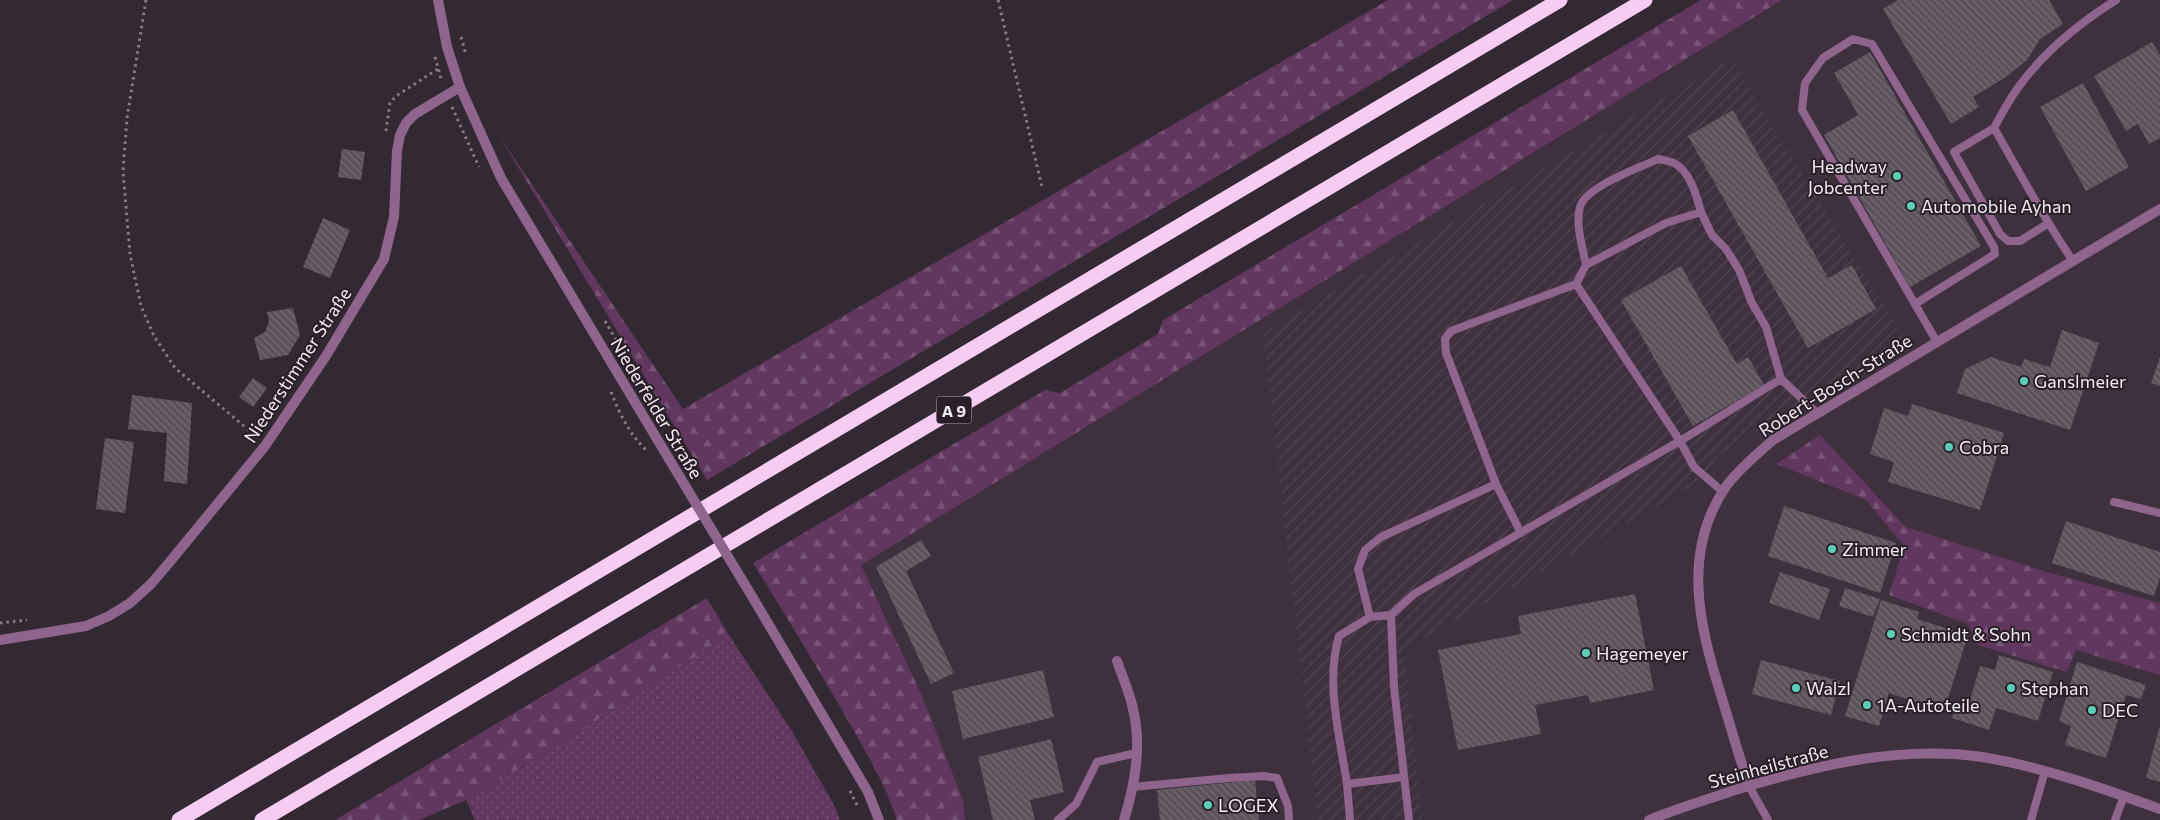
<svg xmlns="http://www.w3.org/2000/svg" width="2160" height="820" font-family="Commissioner,sans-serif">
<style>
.built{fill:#3f303e}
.industrial{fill:url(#industrial-furrows)}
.grass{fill:url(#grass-dots)}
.forest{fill:url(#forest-firs)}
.building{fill:url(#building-back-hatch)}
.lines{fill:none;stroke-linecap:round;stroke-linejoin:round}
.path{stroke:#867e85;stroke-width:3;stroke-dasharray:2.5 4;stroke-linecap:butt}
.service{stroke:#8f658d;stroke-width:8}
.minor{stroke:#8f658d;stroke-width:10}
.tertiary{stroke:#8f658d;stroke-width:10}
.motorway{stroke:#f6ccf3;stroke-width:15}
.minor-bridge{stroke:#8f658d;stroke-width:10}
.poi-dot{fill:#5eceb8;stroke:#291f28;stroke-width:2}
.labels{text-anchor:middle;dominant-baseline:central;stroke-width:4;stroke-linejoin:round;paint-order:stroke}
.shield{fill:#291f28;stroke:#b6aeb5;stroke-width:1}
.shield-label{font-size:16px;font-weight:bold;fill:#f2ecf1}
.poi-label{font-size:18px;fill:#f2ecf1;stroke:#291f28;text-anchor:start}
.street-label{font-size:18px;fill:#f2ecf1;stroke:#291f28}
</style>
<defs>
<pattern id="industrial-furrows" width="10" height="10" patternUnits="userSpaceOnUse" patternTransform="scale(1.25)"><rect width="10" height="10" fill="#3f303e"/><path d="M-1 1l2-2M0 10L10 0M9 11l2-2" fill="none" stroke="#524451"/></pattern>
<pattern id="grass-dots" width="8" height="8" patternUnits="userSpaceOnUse" patternTransform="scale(1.25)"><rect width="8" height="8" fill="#61375f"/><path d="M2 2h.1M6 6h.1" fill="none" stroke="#785476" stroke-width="1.8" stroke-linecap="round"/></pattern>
<pattern id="forest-firs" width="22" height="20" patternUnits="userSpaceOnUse" patternTransform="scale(1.25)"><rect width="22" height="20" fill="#61375f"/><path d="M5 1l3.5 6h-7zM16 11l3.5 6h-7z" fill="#785476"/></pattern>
<pattern id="building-back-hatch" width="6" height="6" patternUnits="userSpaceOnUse" patternTransform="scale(1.25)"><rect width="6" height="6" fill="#5c525b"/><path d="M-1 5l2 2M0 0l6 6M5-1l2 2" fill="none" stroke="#746b73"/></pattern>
</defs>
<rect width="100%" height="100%" fill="#332932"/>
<path class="built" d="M1782 0H2160V603L2047 572 1906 527 1877 494 1776 464 1866 500 1904 546 1889 595 1968 624 2067 672 2076 649 2160 675V820H965L963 800 922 696 861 565Z"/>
<path class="industrial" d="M1731 59 1905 340 1717 456 1715 473 1404 649 1422 820H1318L1263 333Z"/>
<path class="grass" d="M729 635 793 733 835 807 840 820H475L466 800 544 754Z"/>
<path class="forest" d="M1388 0H1513L707 480 498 134 683 409Z
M1701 0H1782L861 565 922 696 963 800 965 820H897C885 783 865 751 846 717 816 665 785 614 753 563L1045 390 1060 393 1158 334 1163 320Z
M1820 435 1906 527 2047 572 2160 603V675L2076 650 2067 672 1978 645 1968 624 1889 595 1904 546 1866 500 1776 464Z
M707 598 729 635 544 754 466 800 419 820H335Z"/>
<path class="building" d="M1898 0H2049L2063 24 2040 39 2027 60 2006 77 1973 97 1979 107 1951 124 1883 9Z
M2152 42 2160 55V138L2149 144 2138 124 2126 131 2094 76Z
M1870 52 1981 246 1910 287 1824 135 1858 115 1834 73Z
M2083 83 2129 167 2086 191 2040 107Z
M1733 110 1828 278 1852 265 1876 309 1808 348 1688 136Z
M342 149 365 152 361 180 338 177Z
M323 218 350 230 330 278 303 267Z
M1681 266 1737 364 1748 357 1764 385 1693 426 1621 300Z
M293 308 300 335 288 355 260 360 254 338 265 332 269 321 267 312Z
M2062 330 2099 343 2070 430 1957 393 1965 369 1991 357 2021 367 2024 359 2050 367Z
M2160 357V386L2151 383Z
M253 378 267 388 253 407 239 397Z
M132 395 192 403 187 484 164 481 167 433 128 429Z
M1912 404 2004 433 1980 510 1888 482 1894 462 1870 454 1884 408 1908 416Z
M105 438 134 442 125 513 96 509Z
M1784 506 1896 543 1880 593 1768 556Z
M2066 521 2160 552V578L2154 596 2052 563Z
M921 540 931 556 906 571 954 673 931 684 876 567Z
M1780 572 1830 589 1819 620 1769 603Z
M1845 588 1880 599 1873 617 1839 606Z
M1635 594 1654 690 1590 703 1588 695 1535 705 1541 734 1458 750 1438 650 1521 634 1518 616Z
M1881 600 1919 612 1917 619 1968 635 1944 711 1889 693 1879 726 1845 716Z
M1999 655 2053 672 2038 721 1996 708 1989 730 1952 718 1957 704 1968 708 1980 666 1995 670Z
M1761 660 1840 681 1831 715 1752 694Z
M2077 662 2146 685 2141 699 2126 695 2106 758 2065 745 2071 726 2059 721Z
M1043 670 1054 717 963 739 952 691Z
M2159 728H2160V782L2146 778Z
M1051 739 1064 792 1030 800 1035 820H993L978 757Z
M1255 780 1259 820H1160L1157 790Z"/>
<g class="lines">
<path class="path" d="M146 0 127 118 123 171 130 254 141 306 154 336 175 368 257 437
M998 0 1042 187
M461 37 466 55
M435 57 442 82
M452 107 479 167
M386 131 390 103 396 96 441 67
M605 321 635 372
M611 392C620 415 630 435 648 452
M0 623 27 620
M850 791 857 805"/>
<path class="service" d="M1994 128C2002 113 2010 98 2020 85 2045 51 2081 22 2116 0
M2049 223 2020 241H2008L2000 234 1954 152 1994 128C2020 173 2044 219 2073 261
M1586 265C1583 248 1575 225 1580 207 1585 187 1639 168 1658 159 1662 160 1669 161 1674 163 1690 171 1697 197 1701 212
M1915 304 1995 254 1994 247 1872 44 1853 39 1823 58 1805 83 1802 110 1937 342
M1781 379 1680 441 1576 284 1586 265 1666 223 1701 212 1712 235 1726 249 1739 270 1752 303 1766 327 1781 379 1817 413
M1496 484 1446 353 1445 339 1451 331 1576 284
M2114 502 2160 513
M1391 615 1370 617 1339 636C1325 683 1340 737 1347 784L1404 777
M1370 617 1358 569 1365 550 1381 537 1496 484 1521 533
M1347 784 1350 820
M1749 786 1768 820
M1132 787 1229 778 1264 776 1277 778 1288 806 1289 820
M1058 820 1076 804 1097 762 1136 753
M1409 820 1394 687 1391 615 1414 594 1680 441 1694 467 1723 492
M2031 820 2045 771
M2115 820 2124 796"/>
<path class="minor" d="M460 87 501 178 669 459
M753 598 868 792 879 820
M1117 661C1122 676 1130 693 1133 709 1142 746 1135 784 1124 820
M1749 786C1739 756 1730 725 1721 695 1699 625 1681 551 1727 485 1740 468 1757 454 1773 440L2160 209
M1649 820C1678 808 1706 800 1735 790 1814 766 1898 745 1982 757 2043 767 2102 788 2160 809"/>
<path class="tertiary" d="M0 640 86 626 109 616 130 603 151 584 168 564 265 446 326 356 384 259 394 217 397 151 400 135 406 123 415 114 460 87 447 47 438 0"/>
<path class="motorway" d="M179 820 1560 0
M262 820 1645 0"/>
<path class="minor-bridge" d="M669 459 753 598"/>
</g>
<g class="poi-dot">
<circle cx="1897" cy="176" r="5"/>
<circle cx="1911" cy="206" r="5"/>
<circle cx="2024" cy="381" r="5"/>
<circle cx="1949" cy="447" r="5"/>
<circle cx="1832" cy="549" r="5"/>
<circle cx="1891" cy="634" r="5"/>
<circle cx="1586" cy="653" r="5"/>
<circle cx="1796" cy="688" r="5"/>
<circle cx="2011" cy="688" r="5"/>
<circle cx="1867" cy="705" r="5"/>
<circle cx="2092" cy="710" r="5"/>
<circle cx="1208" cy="805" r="5"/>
</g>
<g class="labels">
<rect class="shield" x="936.5" y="396.5" width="35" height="27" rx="4"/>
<g class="shield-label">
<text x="954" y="410">A 9</text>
</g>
<g class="poi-label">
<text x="1887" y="166" text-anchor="end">Headway<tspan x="1887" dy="21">Jobcenter</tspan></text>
<text x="1921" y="206">Automobile Ayhan</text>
<text x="2034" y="381">Ganslmeier</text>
<text x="1959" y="447">Cobra</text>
<text x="1842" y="549">Zimmer</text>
<text x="1901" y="634">Schmidt &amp; Sohn</text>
<text x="1596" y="653">Hagemeyer</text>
<text x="1806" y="688">Walzl</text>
<text x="2021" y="688">Stephan</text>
<text x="1877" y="705">1A-Autoteile</text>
<text x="2102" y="710">DEC</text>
<text x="1218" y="805">LOGEX</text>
</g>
<g class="street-label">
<text transform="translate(297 365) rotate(-57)">Niederstimmer Straße</text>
<text transform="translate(1835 385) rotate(-32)">Robert-Bosch-Straße</text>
<text transform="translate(657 408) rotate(59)">Niederfelder Straße</text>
<text transform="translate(1768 766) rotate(-15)">Steinheilstraße</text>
</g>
</g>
</svg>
